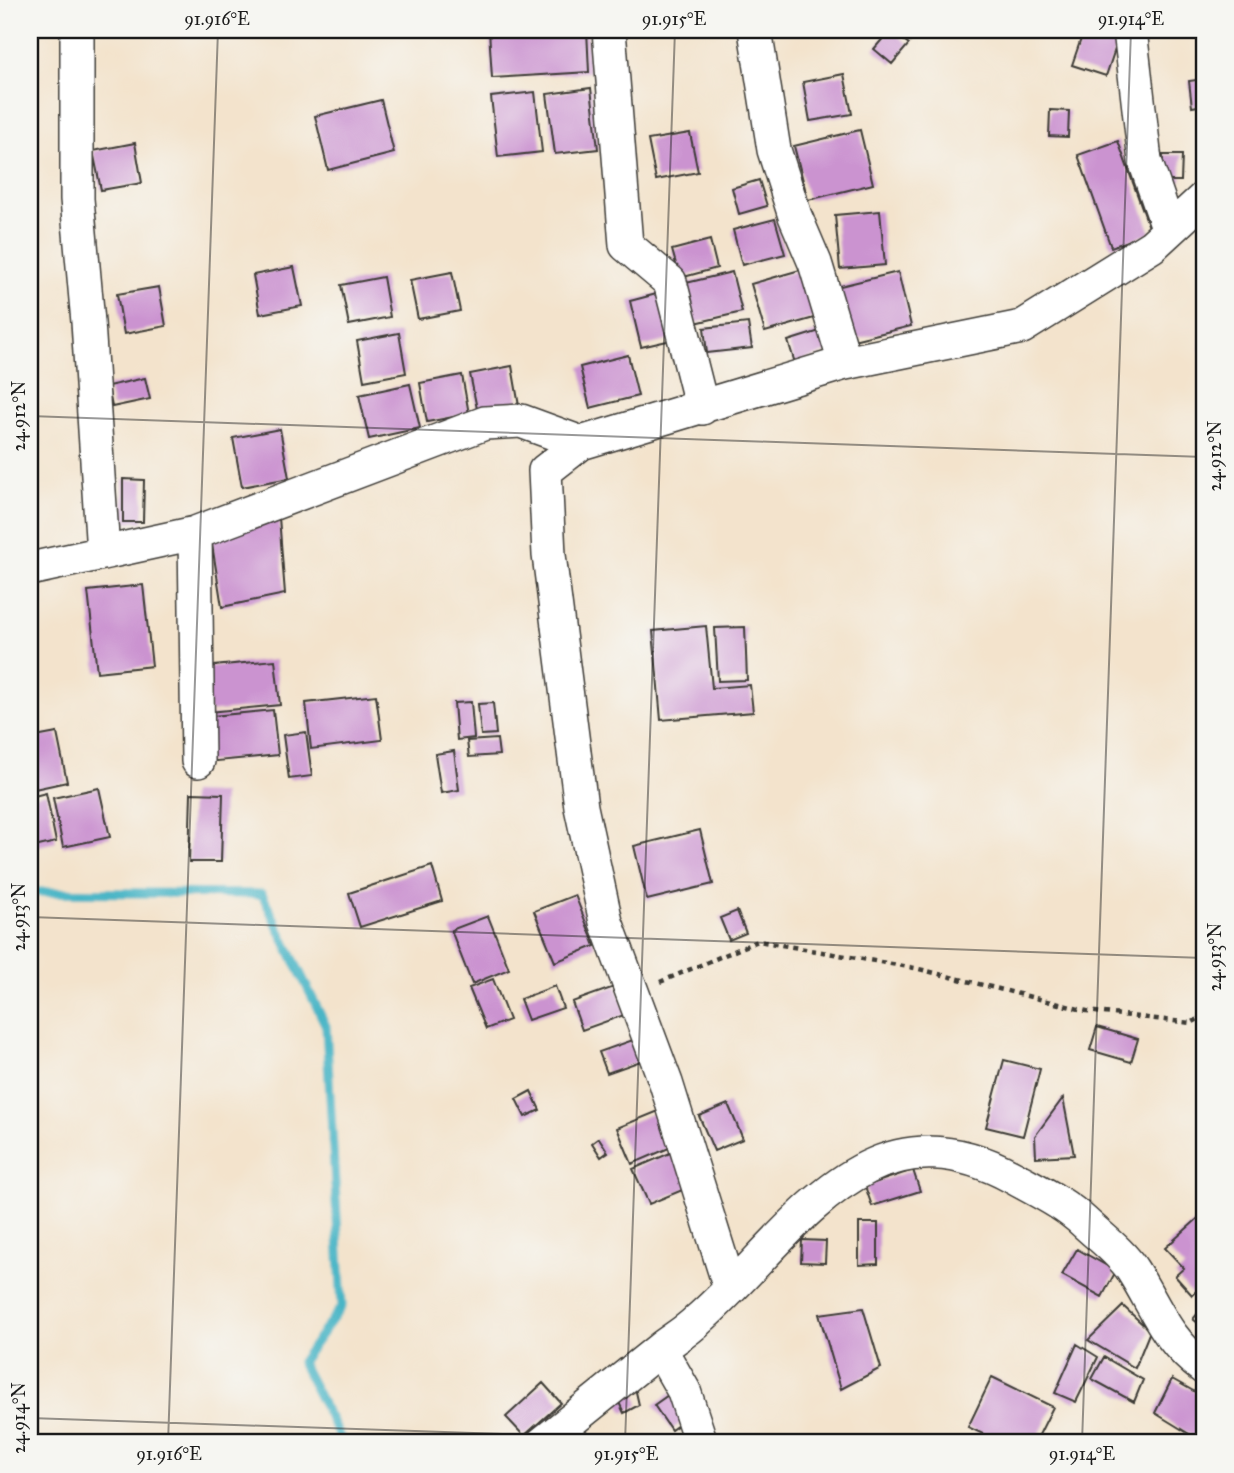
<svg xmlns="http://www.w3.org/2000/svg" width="1234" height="1473" font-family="'IM FELL Great Primer',serif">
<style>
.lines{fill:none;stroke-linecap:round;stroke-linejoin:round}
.stream{stroke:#49b5c6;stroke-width:9}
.building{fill:#cb93d0}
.minor-casing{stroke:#3c3a36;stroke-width:36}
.path{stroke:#3c3a36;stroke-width:4.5;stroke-dasharray:5 5;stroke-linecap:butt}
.minor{stroke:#fff;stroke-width:33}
.ticks{fill:none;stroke:#1c1c1c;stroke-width:2;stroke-opacity:0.45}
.neatline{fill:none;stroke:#1c1c1c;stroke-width:2.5}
.ticks-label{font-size:18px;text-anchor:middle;fill:#1c1c1c}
</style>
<rect width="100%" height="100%" fill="#f6f6f2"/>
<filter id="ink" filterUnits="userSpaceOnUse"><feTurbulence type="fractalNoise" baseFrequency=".0143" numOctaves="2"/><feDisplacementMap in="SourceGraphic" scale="14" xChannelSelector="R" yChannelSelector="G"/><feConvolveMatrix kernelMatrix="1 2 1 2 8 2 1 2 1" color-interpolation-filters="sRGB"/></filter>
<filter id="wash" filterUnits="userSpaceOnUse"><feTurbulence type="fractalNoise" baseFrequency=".00686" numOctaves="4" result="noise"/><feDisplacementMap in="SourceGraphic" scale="28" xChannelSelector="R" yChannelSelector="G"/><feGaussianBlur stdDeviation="1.57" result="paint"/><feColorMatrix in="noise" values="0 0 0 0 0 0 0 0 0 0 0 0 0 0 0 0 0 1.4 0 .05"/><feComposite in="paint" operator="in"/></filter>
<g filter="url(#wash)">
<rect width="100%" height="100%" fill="#f3e3cc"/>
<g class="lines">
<path class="stream" d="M30 892 262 894 326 1026 342 1306 301 1362 343 1443"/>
</g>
<g id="blocks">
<path class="building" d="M489 30H587L589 72 492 78Z
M890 30 909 44 892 64 874 49Z
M1084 30 1118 40 1106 76 1072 65Z
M844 74 852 114 810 121 803 82Z
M1204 79V105L1192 107 1189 81Z
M591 88 598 149 555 154 547 94Z
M535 92 542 152 498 157 491 97Z
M381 100 394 153 328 170 315 116Z
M1050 110 1069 111 1068 137 1049 136Z
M860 130 873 184 808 200 794 146Z
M690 133 698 172 656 180 648 140Z
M1118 141 1151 233 1111 247 1078 155Z
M135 143 142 183 101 190 93 151Z
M1163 155H1182L1181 181H1162Z
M759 180 767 206 739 214 732 188Z
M880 211 885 265 840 269 835 215Z
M775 219 785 254 742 265 733 230Z
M710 240 717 268 680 278 672 250Z
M294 267 302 306 260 314 253 275Z
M807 268 821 316 765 332 751 284Z
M452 272 460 311 418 319 410 280Z
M732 272 742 312 691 324 682 284Z
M898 272 911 326 845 342 832 288Z
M383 277 390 317 349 325 341 285Z
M159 287 166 326 124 334 117 294Z
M664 292 676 339 641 347 630 301Z
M1202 320H1204V351H1200Z
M748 323 752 348 707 353 704 328Z
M823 330 830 351 795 363 788 341Z
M399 333 406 373 364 381 357 341Z
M628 355 638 396 590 408 580 367Z
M512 366 519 406 478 414 470 374Z
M462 375 469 414 427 422 420 383Z
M145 378 150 399 112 407 108 386Z
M410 384 420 428 369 439 359 395Z
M280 429 289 478 242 487 233 438Z
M123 479 144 480 143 522H123Z
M279 517 285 594 222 607 211 538Z
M143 585 152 666 97 672 88 591Z
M706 626 712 688 750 685 753 712 661 720 653 631Z
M745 627 747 680 718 681 715 628Z
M275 660 280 705 209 712 204 667Z
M376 695 382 740 311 749 306 703Z
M471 702 474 738 457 740 454 703Z
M493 703 496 734 481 735 478 704Z
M273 710 278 755 207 762 202 717Z
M306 732 312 776 289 779 283 735Z
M57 733 67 782 30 790V738Z
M497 739 499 755 469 757 467 741Z
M454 751 459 790 441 793 435 754Z
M99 788 110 837 63 847 53 798Z
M46 793 56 842 30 848V797Z
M191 793 223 794 221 862H189Z
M700 830 713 884 647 900 634 846Z
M432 866 442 901 360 927 349 893Z
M575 895 595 946 555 962 534 911Z
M737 911 746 933 729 940 720 918Z
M488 916 509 969 472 984 451 930Z
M493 979 509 1020 486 1029 469 988Z
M555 986 563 1008 528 1020 520 999Z
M617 986 627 1014 582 1030 572 1002Z
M1097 1027 1138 1039 1131 1062 1090 1050Z
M633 1040 641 1061 607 1073 599 1052Z
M1004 1060 1040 1069 1023 1136 986 1127Z
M531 1091 540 1110 525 1117 516 1099Z
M1063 1098 1074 1155 1036 1157 1035 1136Z
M728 1104 743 1139 714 1151 699 1116Z
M661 1110 676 1145 632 1164 617 1128Z
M599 1138 608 1152 601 1157 592 1143Z
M677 1150 692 1186 649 1204 633 1169Z
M913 1170 920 1191 872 1206 865 1186Z
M1204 1213V1284L1192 1295 1175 1276 1184 1268 1165 1248Z
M859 1223H878V1264L859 1265Z
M802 1240 826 1241 825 1263 801 1262Z
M1077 1249 1116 1271 1102 1297 1062 1275Z
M1123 1306 1150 1331 1135 1368 1088 1340Z
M1204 1306V1328L1193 1319Z
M863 1308 881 1368 841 1389 819 1314Z
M1077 1344 1098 1357 1076 1402 1055 1393Z
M1104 1357 1143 1380 1134 1402 1092 1379Z
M992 1377 1053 1407 1035 1443H1002L968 1427Z
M1172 1379 1204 1397V1443L1155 1413Z
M543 1383 561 1403 524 1436 506 1417Z
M634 1383 639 1405 624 1413 616 1396Z
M671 1393 688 1418 671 1430 654 1405Z"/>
</g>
</g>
<g filter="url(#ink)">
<use href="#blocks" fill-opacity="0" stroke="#3c3a36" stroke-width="2"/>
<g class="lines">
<g class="minor-casing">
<path id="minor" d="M77 30V199L88 322 103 553
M609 30 626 245 670 282 702 408
M755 30 774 150 795 216 815 263 845 363
M1130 30 1145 161 1169 230
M581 443 545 471 549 555 581 807 606 922 666 1083 730 1288
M195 533 198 761
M30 569 195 533 485 423 521 421 581 443 845 363 1022 327 1152 246 1204 198
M543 1443 660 1349
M701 1443 684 1391 660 1349C673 1339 687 1331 698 1320 793 1237 865 1096 1013 1177 1038 1191 1064 1203 1084 1222 1100 1237 1122 1253 1133 1271 1157 1309 1166 1340 1204 1368"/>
</g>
<path class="path" d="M660 982 758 941 915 968 1087 1011 1191 1023 1204 1016"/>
<use href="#minor" class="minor"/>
</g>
</g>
<path class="ticks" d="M30 416 1204 457M30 917 1204 958M30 1418 767 1443M168 1443 218 30M625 1443 675 30M1082 1443 1131 30"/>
<rect width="1234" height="1473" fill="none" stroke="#f6f6f2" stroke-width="77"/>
<rect x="38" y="38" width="1158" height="1396" class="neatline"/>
<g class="ticks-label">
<text x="217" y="25">91.916°E</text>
<text x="674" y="25">91.915°E</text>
<text x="1131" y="25">91.914°E</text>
<text transform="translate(19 416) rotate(-90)" y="6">24.912°N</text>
<text transform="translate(1215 456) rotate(-90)" y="6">24.912°N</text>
<text transform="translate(19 917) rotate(-90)" y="6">24.913°N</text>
<text transform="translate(1215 957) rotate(-90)" y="6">24.913°N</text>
<text transform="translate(19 1418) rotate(-90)" y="6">24.914°N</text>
<text x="169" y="1460">91.916°E</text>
<text x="626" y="1460">91.915°E</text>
<text x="1082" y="1460">91.914°E</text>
</g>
</svg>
